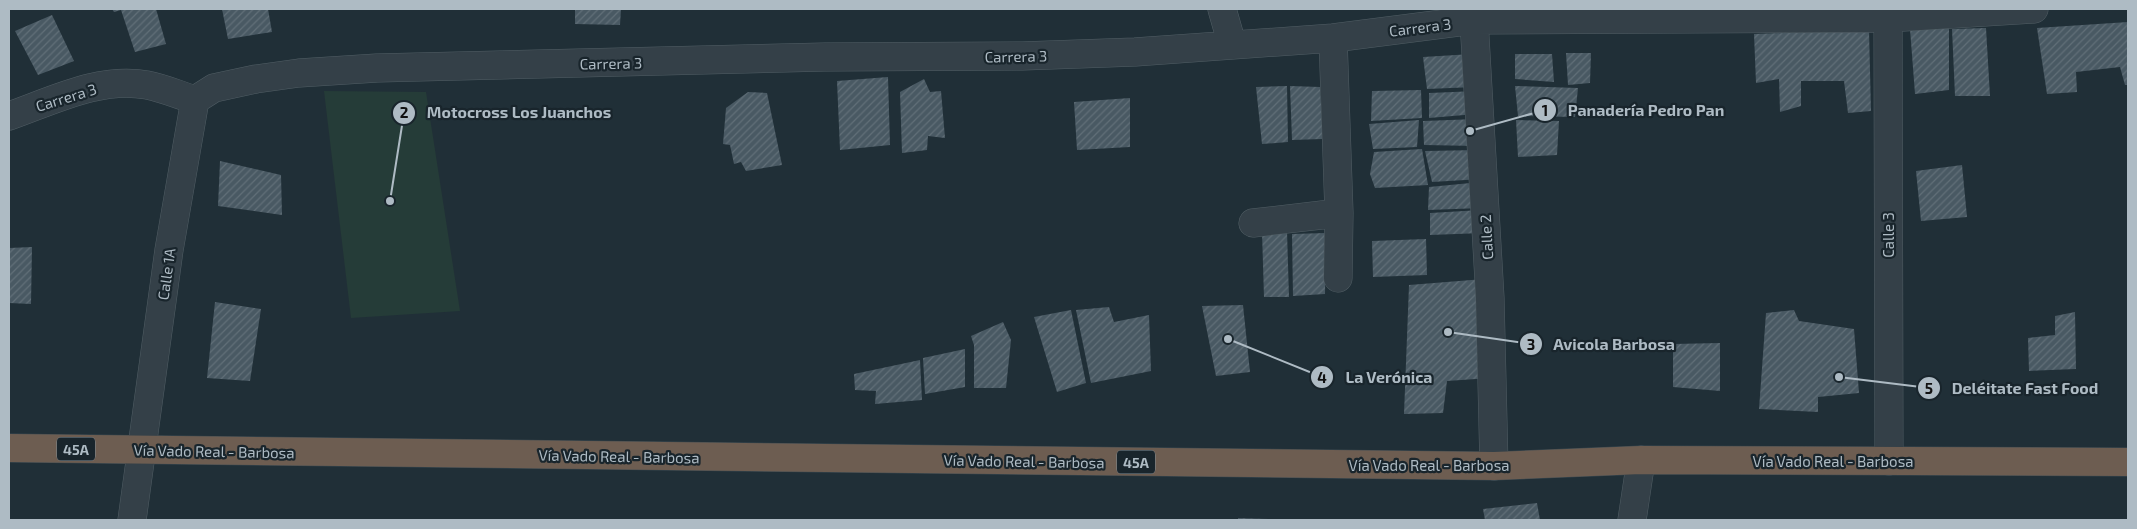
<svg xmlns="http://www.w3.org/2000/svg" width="2137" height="529" font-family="'Exo 2',sans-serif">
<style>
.pitch{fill:#253c38}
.building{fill:url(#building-hatch)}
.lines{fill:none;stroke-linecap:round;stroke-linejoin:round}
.minor-casing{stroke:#515e65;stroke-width:29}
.highway-casing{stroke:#3e4b52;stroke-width:29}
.minor{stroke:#344048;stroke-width:28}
.highway{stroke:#6d5d51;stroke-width:28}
.labels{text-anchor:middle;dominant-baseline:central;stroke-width:4.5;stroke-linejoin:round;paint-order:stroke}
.shield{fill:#19252c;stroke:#818e96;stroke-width:1}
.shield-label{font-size:14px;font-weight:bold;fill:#aebbc4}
.street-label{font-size:15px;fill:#aebbc4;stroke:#19252c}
.leader{fill:none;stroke:#aebbc4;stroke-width:2}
.callout-dot{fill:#aebbc4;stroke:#19252c;stroke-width:2}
.mark-label{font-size:15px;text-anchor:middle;font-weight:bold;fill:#111}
.callout-label{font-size:16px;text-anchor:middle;font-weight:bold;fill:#aebbc4;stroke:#19252c;stroke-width:4.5;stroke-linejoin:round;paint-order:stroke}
</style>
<defs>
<pattern id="building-hatch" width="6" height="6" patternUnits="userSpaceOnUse" patternTransform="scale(1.25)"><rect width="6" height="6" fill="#495963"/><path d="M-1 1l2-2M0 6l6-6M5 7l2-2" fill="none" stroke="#616f78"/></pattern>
</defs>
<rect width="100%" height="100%" fill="#202f37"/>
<path class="pitch" d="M324 91 426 92 460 311 351 318Z"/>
<path class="building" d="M112 9H156L166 44 135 52 121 10 114 12Z
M222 9H268L272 32 228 39Z
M575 9H621L620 25 575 24Z
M52 15 74 61 38 75 15 31Z
M2128 22V85H2125L2120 67 2076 72 2077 92 2047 94 2037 28Z
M1949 26V90L1915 94 1910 29Z
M1986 28 1990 96H1955L1952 29Z
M1869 30 1871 111 1848 113 1844 81H1801V106L1780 112 1779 79 1756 83 1754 34Z
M1566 53H1591L1590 83 1568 85Z
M1472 54 1475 87 1427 89 1423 57Z
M1515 54H1552L1554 82 1515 79Z
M888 77 890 145 840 150 837 81Z
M924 79 930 92 941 91 945 138 928 136 927 150 902 153 900 92Z
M1287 86 1288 142 1262 144 1256 87Z
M1290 86 1320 87 1323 139 1292 140Z
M1515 86 1578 88 1575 117 1518 116Z
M1421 90 1422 118 1371 121 1372 91Z
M1477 91 1476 114 1429 118V93Z
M748 92 767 93 782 165 746 171 741 162 734 164 730 145 723 144 726 108Z
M1130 98V147L1077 150 1074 102Z
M1477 119 1476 146 1424 145 1423 121Z
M1419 120 1417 147 1373 149 1369 124Z
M1516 120 1559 121 1557 155 1518 157Z
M1422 149 1428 185 1375 188 1370 174 1374 152Z
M1478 150 1482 179 1432 182 1425 151Z
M220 161 281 175 282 215 218 206Z
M1962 165 1967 217 1921 221 1916 171Z
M1481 182 1482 208 1428 210 1429 187Z
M1481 210 1483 233 1430 235V213Z
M1287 231 1289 297H1264L1262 232Z
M1326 233 1325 294 1293 296 1292 234Z
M1426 239 1427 275 1373 277 1372 241Z
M32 247 31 304 9 303V248Z
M1484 279 1490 378 1447 381 1443 413 1404 414 1409 285Z
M215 302 261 309 250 381 207 378Z
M1243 305 1250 372 1216 376 1202 306Z
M1109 307 1114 322 1149 315 1151 371 1091 383 1076 310Z
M1071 310 1086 383 1057 392 1034 317Z
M1794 310 1799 321 1854 329 1859 393 1818 397V412L1759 409 1766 313Z
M2075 312 2076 369 2029 371 2028 338 2055 335V316Z
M1003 322 1011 340 1006 388H974V345L971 336Z
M1720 343V391L1673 387V344Z
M965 349V387L925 394 923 358Z
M920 360 922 400 875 404 876 391 855 390 854 374Z
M1537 503 1540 520H1485L1483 509Z
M1238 518 1268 519V520H1238Z"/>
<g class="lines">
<g class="minor-casing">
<path id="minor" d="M1222 9 1232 44
M1476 9 1474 20 1490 298 1494 466
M1888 9 1889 461
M1333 38 1339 213 1338 278
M9 116C52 101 100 76 147 85 163 88 179 95 195 100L214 88 256 79 299 73 377 68 825 57 1022 56 1135 52 1333 38 1474 20 1888 18 2034 9
M1253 223 1339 213
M132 520 169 250 195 100
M1632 520 1641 460"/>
</g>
<g class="highway-casing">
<path id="highway" d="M9 448 1494 466 1641 460 2128 462"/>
</g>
<use href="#minor" class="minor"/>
<use href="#highway" class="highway"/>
</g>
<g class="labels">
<g class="shield">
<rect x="57" y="437.5" width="38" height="23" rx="4"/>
<rect x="1117" y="450.5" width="38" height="23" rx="4"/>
</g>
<g class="shield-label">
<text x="76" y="449">45A</text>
<text x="1136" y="462">45A</text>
</g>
<g class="street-label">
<text transform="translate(1420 27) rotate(-7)">Carrera 3</text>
<text transform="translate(1016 56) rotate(-1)">Carrera 3</text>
<text transform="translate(611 63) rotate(-1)">Carrera 3</text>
<text transform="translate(66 97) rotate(-17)">Carrera 3</text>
<text transform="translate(1888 235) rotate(-90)">Calle 3</text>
<text transform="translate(1486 237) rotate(-93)">Calle 2</text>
<text transform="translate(166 274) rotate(-82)">Calle 1A</text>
<text transform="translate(214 451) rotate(1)">Vía Vado Real - Barbosa</text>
<text transform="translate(619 456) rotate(1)">Vía Vado Real - Barbosa</text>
<text transform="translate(1024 461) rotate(1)">Vía Vado Real - Barbosa</text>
<text x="1833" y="461">Vía Vado Real - Barbosa</text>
<text x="1429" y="465">Vía Vado Real - Barbosa</text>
</g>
</g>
<path class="leader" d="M1470 131L1545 110M390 201L404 113M1448 332L1531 344M1228 339L1322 377M1839 377L1929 388"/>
<g class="callout-dot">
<circle cx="1470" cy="131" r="5"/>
<circle cx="390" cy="201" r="5"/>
<circle cx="1448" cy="332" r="5"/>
<circle cx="1228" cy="339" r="5"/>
<circle cx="1839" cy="377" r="5"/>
<circle cx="1545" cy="110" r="12"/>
<circle cx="404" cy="113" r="12"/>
<circle cx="1531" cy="344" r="12"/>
<circle cx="1322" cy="377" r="12"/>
<circle cx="1929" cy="388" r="12"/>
</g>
<g class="mark-label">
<text x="1545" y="116">1</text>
<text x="404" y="118">2</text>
<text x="1531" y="350">3</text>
<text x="1322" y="383">4</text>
<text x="1929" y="394">5</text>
</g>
<g class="callout-label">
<text x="1646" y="116">Panadería Pedro Pan</text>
<text x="519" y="118">Motocross Los Juanchos</text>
<text x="1614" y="350">Avicola Barbosa</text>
<text x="1389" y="383">La Verónica</text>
<text x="2025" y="394">Deléitate Fast Food</text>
</g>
<rect width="2137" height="529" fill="none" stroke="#aebbc4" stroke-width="20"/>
</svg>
